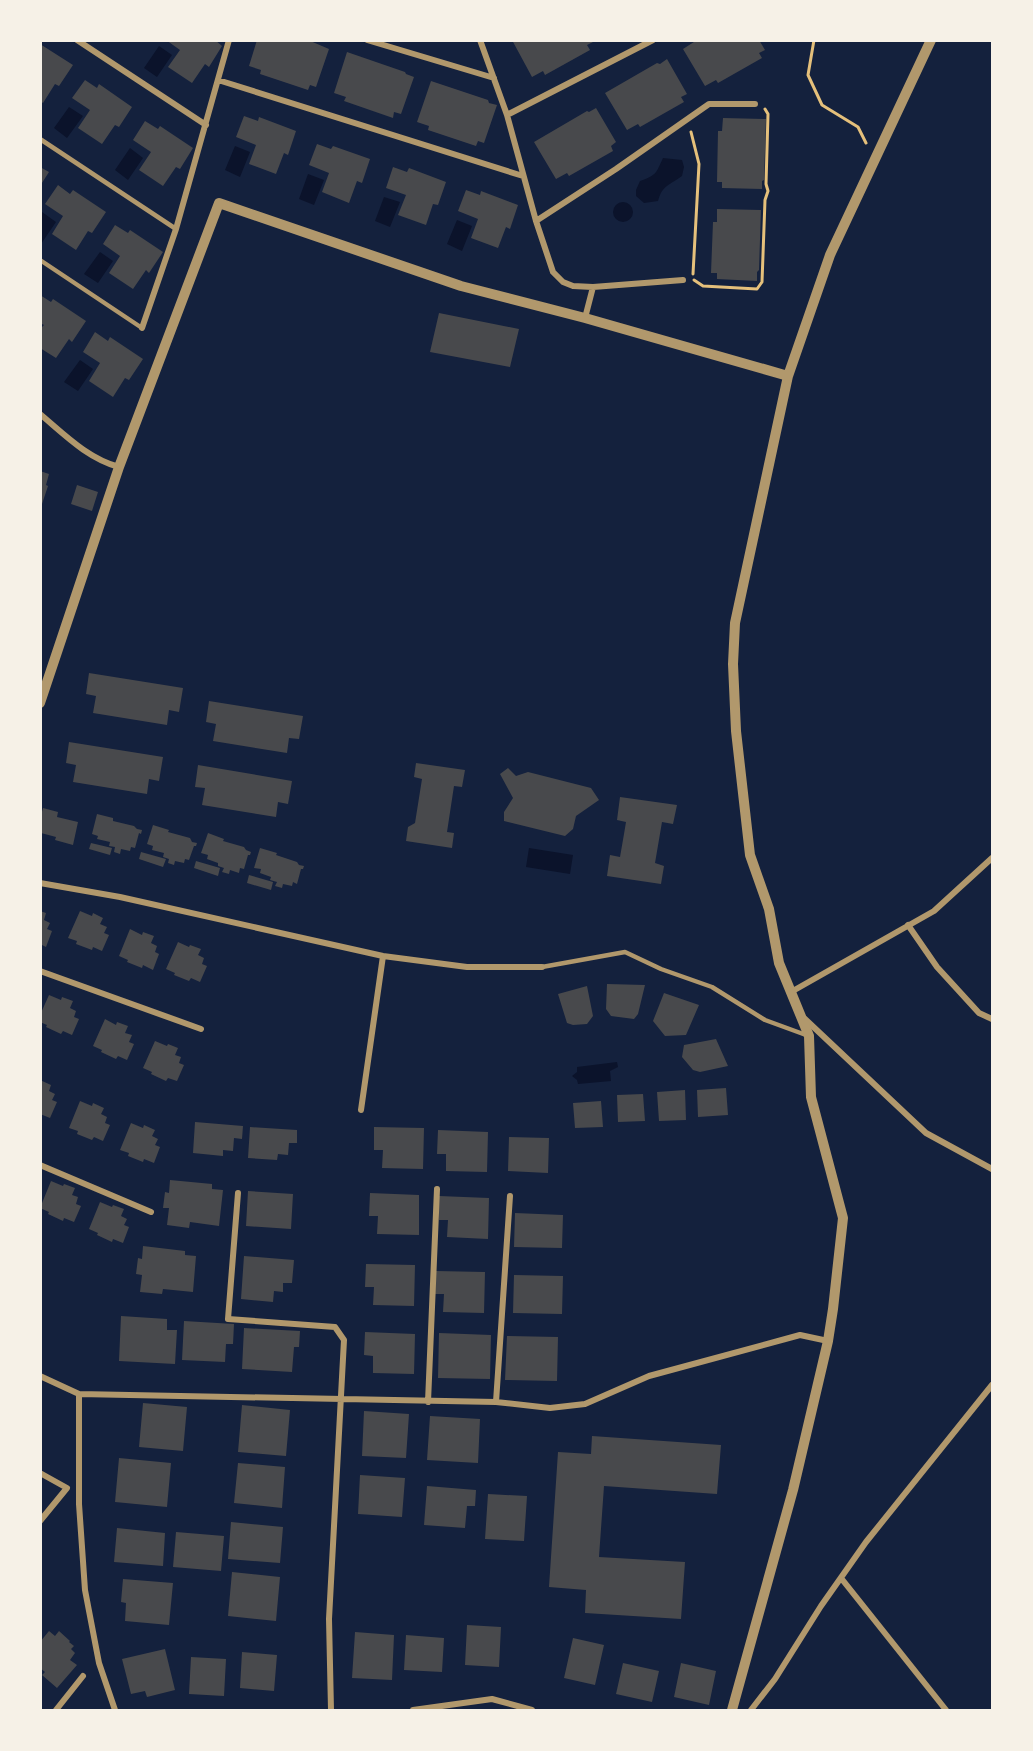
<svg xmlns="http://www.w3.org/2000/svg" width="1033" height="1751" font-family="Helvetica,sans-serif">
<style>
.water{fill:#0b132b}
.building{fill:#48494c}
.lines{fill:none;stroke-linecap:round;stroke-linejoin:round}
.path{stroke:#e5c07b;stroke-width:3}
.service{stroke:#b1986c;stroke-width:4.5}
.minor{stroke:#b1986c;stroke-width:6}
.tertiary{stroke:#b1986c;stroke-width:10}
</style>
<rect width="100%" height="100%" fill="#14213d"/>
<path class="water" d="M159 46 172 55 157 77 144 68Z
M69 107 83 116 67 138 54 128Z
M235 146 250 152 240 177 225 170Z
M130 148 143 158 128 180 115 170Z
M663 158 682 160 684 167 682 176C670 185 662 185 658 201L644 203 636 196V190L640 181C657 175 656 173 663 158Z
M308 174 324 180 314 205 299 199Z
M384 197 400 202 390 227 375 221Z
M613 212a10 10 0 1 1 20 0a10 10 0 1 1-20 0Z
M42 212 56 222 41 244V215Z
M457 220 472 226 462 251 447 244Z
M100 252 113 261 98 283 84 274Z
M80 360 93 369 78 391 64 382Z
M529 848 573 855 570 874 526 867Z
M617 1062 618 1067 610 1071 611 1081 578 1084 577 1080 572 1076 577 1072V1067Z"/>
<path class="building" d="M166 40H215L222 46 209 67 205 64 192 83 168 67 180 50Z
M257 40H308L329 49 316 87 310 85 308 90 260 74 261 70 249 66Z
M512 40H592L593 42 587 45 590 50 545 75 543 71 532 77Z
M697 40H759L765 50 759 53 762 58 718 83 716 80 705 86 683 49Z
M40 44 73 65 59 86 55 84 43 103 40 101Z
M347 52 405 72 406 74 414 77 401 114 394 112 393 118 344 101 346 97 334 93Z
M667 59 687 94 681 97 684 102 640 127 638 124 627 130 605 93 657 63 660 64Z
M85 80 97 88 99 84 132 107 119 127 115 125 102 144 78 128 90 110 72 98Z
M431 81 488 100 489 103 497 105 484 143 478 141 476 146 428 130 429 126 417 122Z
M596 108 616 142 611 146 613 151 569 176 567 173 556 179 534 142 587 111 589 112Z
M244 116 258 121 259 117 296 131 288 155 284 153 276 174 249 164 256 145 236 137Z
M723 118 766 119 764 180 762 181V189L722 188V182H717L718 131H722Z
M145 121 158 129 160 126 193 148 180 169 176 167 163 186 139 170 151 152 133 140Z
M317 144 331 149 333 146 370 159 362 183 357 181 349 203 322 192 329 173 309 165Z
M40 167 49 172 40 186Z
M393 167 407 172 409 168 446 182 438 205 433 204 426 225 398 215 406 195 386 188Z
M58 185 70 194 73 190 106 212 92 233 88 231 76 250 52 234 63 216 45 204Z
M466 190 480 195 481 191 518 205 510 229 506 227 498 248 471 238 478 219 458 211Z
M717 209 761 210 759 270 757 272V281L717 279V273H711L713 222H717Z
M115 225 128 233 130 230 163 252 149 273 146 270 133 289 109 273 120 256 103 244Z
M40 295 51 302 53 299 86 321 72 342 69 339 56 358 40 348V329L44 325 40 323Z
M439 313 519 329 510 367 430 352Z
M95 332 108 341 110 337 143 359 129 380 125 378 113 397 89 381 100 363 83 352Z
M40 471 49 474 46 485 48 486 41 507Z
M77 485 98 492 92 511 71 504Z
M89 673 183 688 179 712 169 710 167 725 93 713 96 696 86 694Z
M209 701 303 716 299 739 289 738 287 753 213 741 216 724 206 722Z
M69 742 163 757 159 781 149 779 147 794 73 782 76 765 66 763Z
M416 763 465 770 462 787 454 786 447 832 454 833 452 848 406 841 408 827 415 823 422 779 414 777Z
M198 765 292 781 288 804 278 802 276 817 202 805 205 788 195 787Z
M508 768 516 776 528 772 591 788 599 800 576 816 573 829 565 836 504 821V812L513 798 500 774Z
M620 797 677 805 673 824 662 822 655 863 664 866 661 884 607 876 610 855 620 857 624 834 626 822 617 820Z
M43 808 58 812 57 817 78 822 73 845 55 840 56 837 41 833 42 828H40V819Z
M97 814 113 818V821L134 826 137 829 142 830 141 834 139 833 135 848 131 847 130 851 121 849 120 854 114 852 115 847 109 846 110 842 97 839 98 836 92 834Z
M153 825 169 830 168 832 190 838 192 842 197 843 196 846H194L189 860 185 859 184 863 175 861 174 865 168 863 169 859 163 857 164 853 152 850 153 846 147 844Z
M208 833 224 839 223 841 244 847 246 850 251 852 250 855H248L244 869 240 868 239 873 230 870 229 874 222 872 224 868 218 866V863L207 859 208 855 201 853Z
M91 843 112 848 110 855 89 849Z
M260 848 277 853 276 855 297 862 299 865 304 866 303 869H301L297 884 293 882 292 886 283 884 282 888 275 886 277 882 270 880 271 877 260 873 261 869 254 868Z
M141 852 166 859 163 867 139 859Z
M196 861 220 868 218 876 194 868Z
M249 875 273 882 271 890 247 883Z
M40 911 46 913 44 920 50 923 47 929 52 931 46 947 40 944Z
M80 911 92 916 93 913 103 918 100 924 107 927 104 933 109 935 102 951 93 947 92 950 76 944 77 941 68 938Z
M130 929 142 935 143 932 154 936 151 943 157 946 155 952 159 954 153 970 143 965 142 968 127 962 128 960 119 956Z
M178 942 189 947 190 945 201 949 198 955 204 958 202 964 207 966 200 982 191 978 189 981 174 975 175 973 166 969Z
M607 984 645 985 638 1014 634 1019 611 1016 606 1009Z
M587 986 593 1016 587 1024 573 1025 567 1023 558 994Z
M664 993 699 1005 686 1035 665 1036 653 1021Z
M49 995 61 1000 62 997 73 1001 70 1008 76 1011 74 1017 79 1019 72 1035 63 1031 61 1034 46 1027 47 1025 40 1022V1015Z
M105 1019 116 1025 117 1022 128 1026 125 1033 132 1035 129 1042 134 1044 127 1060 118 1056 116 1059 101 1052 102 1050 93 1046Z
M716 1039 728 1066 700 1072 693 1070 682 1057 684 1045Z
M155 1041 167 1046 168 1044 178 1048 175 1055 181 1057 179 1063 184 1065 177 1081 168 1078 166 1081 151 1074 152 1072 143 1068Z
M40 1080 51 1085 49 1091 55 1094 52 1100 57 1102 50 1118 40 1114Z
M726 1088 728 1115 698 1117 697 1090Z
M685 1090 686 1120 659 1121 657 1092Z
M643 1094 645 1121 618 1122 617 1095Z
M80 1101 92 1106 93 1103 104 1108 101 1114 107 1117 105 1123 110 1125 103 1141 94 1137 92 1140 77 1134 78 1131 69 1128Z
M601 1101 603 1127 575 1128 573 1103Z
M195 1122 243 1126 242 1139 234 1138 233 1151 223 1150V1156L193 1153Z
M131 1123 143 1128 144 1125 155 1130 152 1136 158 1139 155 1145 160 1147 154 1163 144 1159 143 1162 128 1156 129 1153 120 1150Z
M250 1127 297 1130V1143H289L288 1155 278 1154 277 1160 248 1158Z
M374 1127 424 1128 423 1169 382 1168 383 1150H374Z
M438 1130 488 1132 487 1172 446 1171V1154H437Z
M509 1137 549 1138 548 1173 508 1171Z
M170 1180 212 1184V1189L223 1190 219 1226 190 1222 189 1228 167 1225 169 1208H163L165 1192 169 1193Z
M51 1181 63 1186 64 1184 75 1188 72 1195 78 1197 76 1204 81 1206 74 1222 64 1218 63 1221 48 1214 49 1212 40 1208Z
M248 1191 293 1194 291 1229 246 1226Z
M370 1193 419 1195V1235L377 1234 378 1216H369Z
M439 1196 489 1198 488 1239 447 1237 448 1220H439Z
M100 1202 112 1207 113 1205 124 1209 121 1216 127 1219 124 1225 129 1227 123 1243 113 1239 112 1242 97 1235 98 1233 89 1229Z
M515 1213 563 1215 562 1248 514 1247Z
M143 1246 185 1251V1255L196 1256 193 1292 163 1289 162 1294 140 1292 142 1275 136 1274 138 1258 142 1259Z
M244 1256 294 1260 292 1283H283V1292L274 1291 273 1302 241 1299Z
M366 1264 415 1265 414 1306 373 1305 374 1287H365Z
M436 1271 485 1272 484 1313 443 1312 444 1294H435Z
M514 1275 563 1276 562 1314 513 1313Z
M121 1316 167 1319V1330H177L175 1364 119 1361Z
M184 1321 234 1324 233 1344H226L225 1362 182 1360Z
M244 1328 300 1331 299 1347H294L292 1372 242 1369Z
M365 1332 415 1334 414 1374 373 1373V1356L364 1355Z
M439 1333 491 1335 490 1379 438 1378Z
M507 1336 558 1337 557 1381 505 1380Z
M143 1403 187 1407 183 1451 139 1447Z
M242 1405 290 1410 286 1456 238 1452Z
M364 1411 409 1414 406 1458 362 1456Z
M430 1416 480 1419 478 1463 427 1460Z
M592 1436 721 1445 717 1494 604 1486 599 1557 685 1562 681 1619 585 1613 586 1590 549 1587 558 1452 591 1454Z
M119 1458 171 1463 167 1507 115 1502Z
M238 1463 285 1467 282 1508 234 1503Z
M360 1475 405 1478 402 1517 358 1514Z
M427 1486 476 1490 475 1506H467L465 1528 424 1525Z
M488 1494 527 1496 524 1541 485 1539Z
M231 1522 283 1527 280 1563 228 1559Z
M117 1528 165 1533 163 1566 114 1562Z
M176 1532 224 1536 221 1571 173 1567Z
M232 1572 280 1577 276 1621 228 1616Z
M123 1579 173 1583 169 1625 125 1621 126 1603 121 1602Z
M467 1625 501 1627 499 1667 465 1665Z
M49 1631 55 1636 59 1631 70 1641 69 1642 74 1646 71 1649 75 1653 70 1660 77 1665 57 1688 42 1675 45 1672 40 1668V1642Z
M355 1632 394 1635 392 1680 352 1678Z
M406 1635 444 1638 442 1672 404 1670Z
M573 1638 604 1645 595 1685 564 1678Z
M165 1649 175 1690 147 1697 145 1691 131 1694 122 1659Z
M242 1652 277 1655 274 1691 240 1688Z
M191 1657 226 1659 224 1696 189 1694Z
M623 1663 659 1671 652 1702 616 1694Z
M681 1663 716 1671 709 1705 674 1697Z"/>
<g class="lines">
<path class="path" d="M814 40 808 75 822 105 858 127 866 143
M691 132 699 164 693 274
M694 280 703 286 757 289 762 282 765 200 768 191 766 184 768 114 765 109"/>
<path class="service" d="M40 139 176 229
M40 260 142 328
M542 967 625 952 661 969 712 987 765 1020 806 1035"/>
<path class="minor" d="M77 40 206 125
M367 40 494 78
M480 40 507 115 536 221 553 272 563 282 573 286 593 287 585 318
M218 80 523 176
M507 115 653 40
M536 221 616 169 709 104H755
M593 287 683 280
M142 328 176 229 229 40
M40 414C65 435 87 458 119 467
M40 883 120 897 383 956 467 967H542
M908 925 937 967 979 1013 992 1019
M40 971 201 1029
M791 992 934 911 992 858
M805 1019 926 1133 992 1169
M361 1110 383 956
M40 1165 151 1212
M238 1193 228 1319 335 1327 344 1340 329 1619 331 1710
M40 1376 79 1394 496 1402 550 1408 585 1404 649 1376 800 1335 828 1341
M79 1394V1504L85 1590 99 1663 115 1710
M428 1402 437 1189
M496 1402 510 1196
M40 1473 67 1488 40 1521
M841 1578 946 1710
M56 1710 83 1676
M413 1710 492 1699 532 1710
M751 1710 775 1679 821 1606 866 1542 992 1385"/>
<path class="tertiary" d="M40 703 119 467 219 203 461 286 585 318 788 376
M732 1710 793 1490 828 1341 833 1309 843 1218 811 1097 809 1036 779 963 769 909 750 855 736 731 733 664 735 623 788 376 830 255 931 40"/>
</g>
<rect width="1033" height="1751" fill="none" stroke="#f6f1e7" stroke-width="84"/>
</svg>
